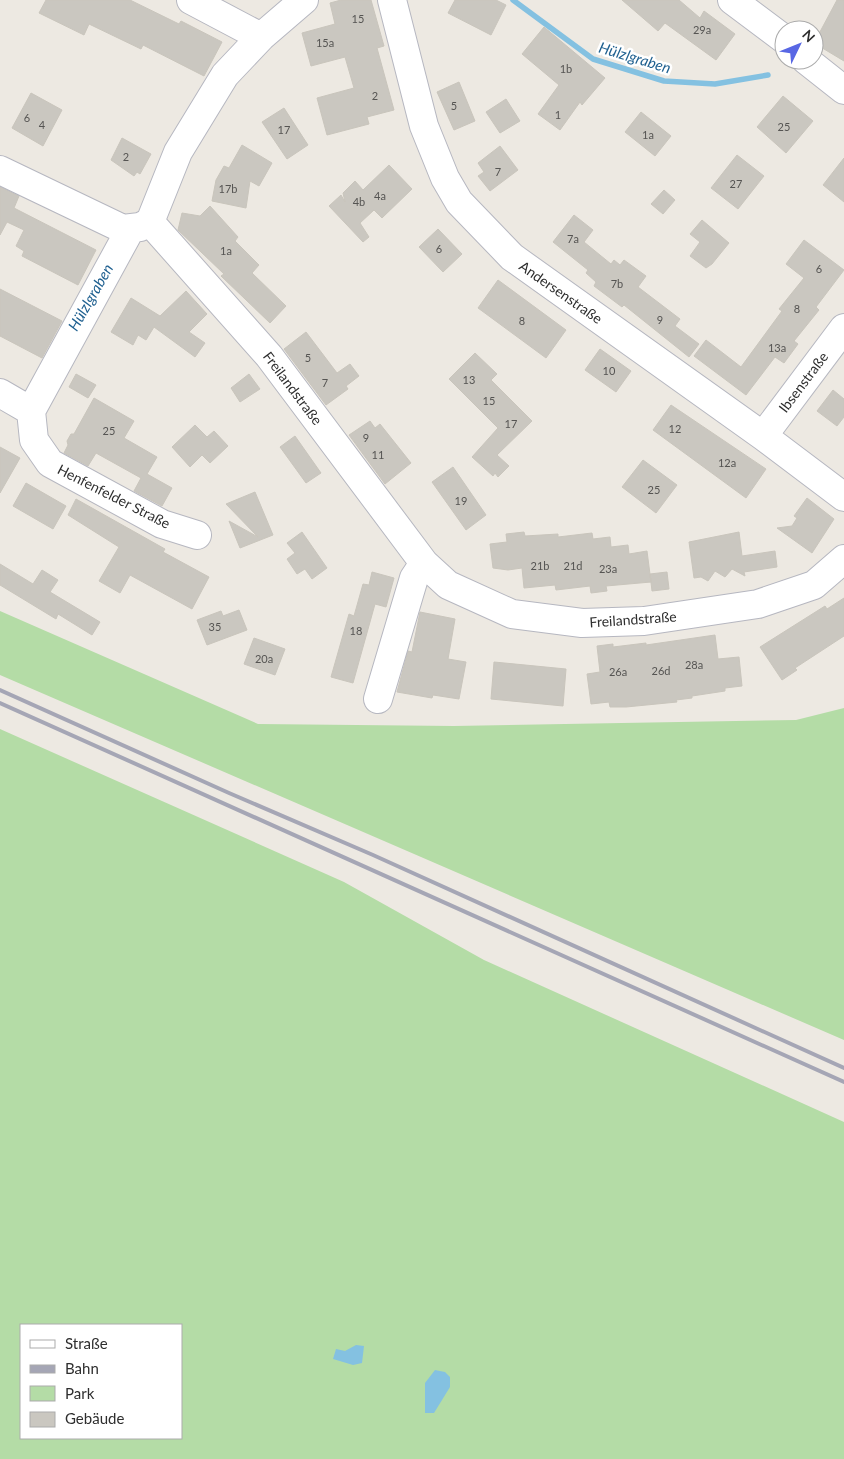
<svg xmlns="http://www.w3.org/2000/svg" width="844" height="1459" font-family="Lato,sans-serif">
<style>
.green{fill:#b4dca6;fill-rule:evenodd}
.water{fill:#84c1e1}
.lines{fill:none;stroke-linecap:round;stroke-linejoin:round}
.stream{stroke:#84c1e1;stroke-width:5.5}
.building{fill:#cac7c0;stroke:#c9c5bc}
.minor-casing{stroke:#b6b7c0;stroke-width:30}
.minor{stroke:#fff;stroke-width:28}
.rail{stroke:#a5a6b5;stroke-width:4}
.labels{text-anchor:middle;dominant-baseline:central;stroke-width:5;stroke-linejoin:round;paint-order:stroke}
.number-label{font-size:11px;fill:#555452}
.street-label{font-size:14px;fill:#2e2e2e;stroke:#fff}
.water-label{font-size:15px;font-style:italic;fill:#1f6090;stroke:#fff}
</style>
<rect width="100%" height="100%" fill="#ede9e2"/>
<path class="green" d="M0 611 258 724 454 726 796 720 844 708V1040L0 675Z
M0 729 344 882 484 960 844 1122V1459H0ZM21 1325H181V1438H21Z"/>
<path class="water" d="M356 1345 364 1346 362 1363 353 1365 333 1359 336 1349 345 1351Z
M435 1370 445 1372 450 1377V1387L434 1413H425V1383Z"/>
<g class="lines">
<path class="stream" d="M513 0 593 59 664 81 715 84 768 75"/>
</g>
<path class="building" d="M46 0H130L179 24 181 21 222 42 204 76 143 45 141 49 89 24 84 35 39 13Z
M341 0H371L384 46 377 48 394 110 367 117 369 124 327 135 317 98 354 88 345 57 311 66 302 33 335 24 330 3Z
M455 0H496L506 5 491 35 448 13Z
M622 0H679L700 18 704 11 735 34 716 60 665 23 658 31Z
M837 0H844V61L814 43Z
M544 27 605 78 582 105 580 102 560 130 538 114 559 85 522 54Z
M459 82 475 121 454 130 437 92Z
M31 93 62 110 43 146 12 128Z
M783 96 813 121 786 153 757 127Z
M506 99 520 121 500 133 486 112Z
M284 108 308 145 287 159 262 122Z
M641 112 671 136 655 156 625 132Z
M122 138 151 154 140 174 137 172 134 176 111 160Z
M242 145 272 163 259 186 250 181 246 208 212 201 216 180 224 166 229 168Z
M500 146 518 170 490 191 478 176 484 172 478 163Z
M737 155 764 176 738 209 711 188Z
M844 158V202L823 185Z
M389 165 412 189 382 218 374 210 360 223 369 237 363 242 329 206 341 195 345 202 343 193 355 181 363 190Z
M0 187 19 196 14 208 96 250 78 285 22 256 24 251 16 246 24 230 7 222 0 235Z
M664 190 675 200 663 214 651 204Z
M210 206 238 237 235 241 259 265 252 273 286 306 270 323 221 276 224 274 178 230 182 213 200 216Z
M574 215 593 230 584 242 611 264 614 260 620 265 624 260 646 276 638 287 680 319 675 326 699 344 689 357 624 305 622 307 594 286 596 282 586 273 588 270 553 242Z
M702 220 729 243 712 264 706 268 690 256 700 242 690 234Z
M438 229 462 254 443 272 419 247Z
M804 240 844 270 816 307 819 310 794 341 798 344 784 363 775 357 746 395 694 356 706 340 741 367 782 311 779 309 804 278 786 264Z
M498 280 566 330 546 358 478 308Z
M0 289 62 321 42 358 0 336Z
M186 291 207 314 189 332 205 343 195 357 154 327 146 340 138 335 133 345 111 332 131 298 160 316Z
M306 332 337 373 350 364 359 376 346 386 348 389 326 405 284 349Z
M600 349 631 371 616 392 585 370Z
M475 353 497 374 491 380 532 421 497 455 509 466 498 477 495 473 493 476 472 457 498 428 449 379Z
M76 374 96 385 88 398 69 387Z
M249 374 260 389 240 402 231 388Z
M833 390 844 399V417L837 426 817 411Z
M94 398 134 421 124 438 157 457 147 474 172 488 162 506 134 491 141 478 96 453 88 466 64 453 68 445 67 441 71 434H74Z
M671 405 766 469 746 498 653 430Z
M370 421 375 428 380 424 411 463 385 484 349 435Z
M195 425 207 437 214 431 228 446 210 463 202 455 190 467 172 447Z
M295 436 321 473 306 483 280 447Z
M0 447 20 458 0 493Z
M643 460 677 485 656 513 622 487Z
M453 467 486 515 466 530 432 482Z
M26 483 66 506 53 529 13 506Z
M255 492 273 535 240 548 229 521 258 537 226 504Z
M807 498 834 519 812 553 777 528 792 526 797 518 794 516Z
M76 499 165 549 163 552 209 577 192 609 130 575 120 593 99 581 119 547 68 515Z
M302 532 327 568 312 579 305 569 297 574 287 559 295 553 287 543Z
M524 532 525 536 558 534V537L592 533 593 539 610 537 611 547 628 545 629 554 647 551 651 582 606 586 607 591 591 593 590 586 556 590 555 585 524 588 522 568 508 570 493 568 490 544 507 542 506 534Z
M739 532 742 556 775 551 777 567 744 572 745 576 732 569 725 577 715 571 708 581 701 577 694 578 689 542Z
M0 564 33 584 42 570 58 580 50 592 100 622 92 635 58 614 56 619 0 585Z
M372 572 394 578 386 607 375 604 353 683 331 677 349 614 354 616 363 584 369 585Z
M667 572 669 589 652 591 650 574Z
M844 598V636L795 668 797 670 782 680 760 647 825 606 827 609Z
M239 610 247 630 207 645 197 620 221 611 223 616Z
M420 612 455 619 448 659 466 662 459 699 433 695 432 698 397 692 408 651 412 652Z
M715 635 718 659 739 657 742 686 725 688V691L692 696V698L676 700 677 702 626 707H610L609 702 591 704 587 674 600 672 597 646 613 644V647L646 643V645Z
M254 638 285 649 275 675 244 664Z
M494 662 566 669 563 706 491 699Z"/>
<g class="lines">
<g class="minor-casing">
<path id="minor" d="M191 0 261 37
M392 0 424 126 445 178 459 202 512 257 763 436 844 497
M732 0 784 39
M806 60 844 90
M0 170 123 229 140 227 150 222 178 152 225 75 261 37 304 0
M150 222 269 356 424 563 448 585 512 614 582 623 644 621 758 604 814 585 844 559
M131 228 31 411 34 440 50 463 162 524 197 535
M0 393 31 411
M763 436 844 328
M378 699 414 578 424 563"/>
</g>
<use href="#minor" class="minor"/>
<path class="rail" d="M0 690 229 793 373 855 844 1068
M0 703 844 1082"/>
</g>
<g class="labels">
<g class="number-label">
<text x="358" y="18">15</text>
<text x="702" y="29">29a</text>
<text x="325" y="42">15a</text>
<text x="566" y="68">1b</text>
<text x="375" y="95">2</text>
<text x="454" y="105">5</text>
<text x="558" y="114">1</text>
<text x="27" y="117">6</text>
<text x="42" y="124">4</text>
<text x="784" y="126">25</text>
<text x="284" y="129">17</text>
<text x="648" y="134">1a</text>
<text x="126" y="156">2</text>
<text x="498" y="171">7</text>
<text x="736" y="183">27</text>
<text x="228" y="188">17b</text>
<text x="380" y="195">4a</text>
<text x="359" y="201">4b</text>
<text x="573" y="238">7a</text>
<text x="439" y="248">6</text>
<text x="226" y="250">1a</text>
<text x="819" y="268">6</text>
<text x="617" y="283">7b</text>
<text x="797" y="308">8</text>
<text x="660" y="319">9</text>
<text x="522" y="320">8</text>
<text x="777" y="347">13a</text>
<text x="308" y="357">5</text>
<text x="609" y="370">10</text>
<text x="469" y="379">13</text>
<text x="325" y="382">7</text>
<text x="489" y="400">15</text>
<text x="511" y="423">17</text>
<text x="675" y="428">12</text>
<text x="109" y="430">25</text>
<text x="366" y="437">9</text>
<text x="378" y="454">11</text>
<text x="727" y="462">12a</text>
<text x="654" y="489">25</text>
<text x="461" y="500">19</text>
<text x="540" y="565">21b</text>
<text x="573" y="565">21d</text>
<text x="608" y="568">23a</text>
<text x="215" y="626">35</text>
<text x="356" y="630">18</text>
<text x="264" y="658">20a</text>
<text x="694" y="664">28a</text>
<text x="661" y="670">26d</text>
<text x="618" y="671">26a</text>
</g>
<g class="street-label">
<text transform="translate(561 292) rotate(35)">Andersenstraße</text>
<text transform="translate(803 382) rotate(-53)">Ibsenstraße</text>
<text transform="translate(293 388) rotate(53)">Freilandstraße</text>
<text transform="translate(114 496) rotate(27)">Henfenfelder Straße</text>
<text transform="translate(633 619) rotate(-4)">Freilandstraße</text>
</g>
<g class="water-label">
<text transform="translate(635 57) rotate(17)">Hülzlgraben</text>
<text transform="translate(90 297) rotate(-60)">Hülzlgraben</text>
</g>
</g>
<rect x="20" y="1324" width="162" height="115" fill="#ffffff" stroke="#ababab"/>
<rect x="30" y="1340" width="25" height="8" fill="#ffffff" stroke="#ababab"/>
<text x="65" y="1349" font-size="15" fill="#2e2e2e">Straße</text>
<rect x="30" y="1365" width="25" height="8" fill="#a5a6b5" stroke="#ababab"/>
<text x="65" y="1374" font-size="15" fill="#2e2e2e">Bahn</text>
<rect x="30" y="1386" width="25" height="15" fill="#b4dca6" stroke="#ababab"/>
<text x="65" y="1399" font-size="15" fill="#2e2e2e">Park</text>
<rect x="30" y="1412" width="25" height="15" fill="#cac7c0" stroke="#ababab"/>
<text x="65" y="1424" font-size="15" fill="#2e2e2e">Gebäude</text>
<g transform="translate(799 45) rotate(47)"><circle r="24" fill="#ffffff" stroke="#ababab"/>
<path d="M0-4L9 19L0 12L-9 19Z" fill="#5867e4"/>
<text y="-8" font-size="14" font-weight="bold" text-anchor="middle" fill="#2e2e2e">N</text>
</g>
</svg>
